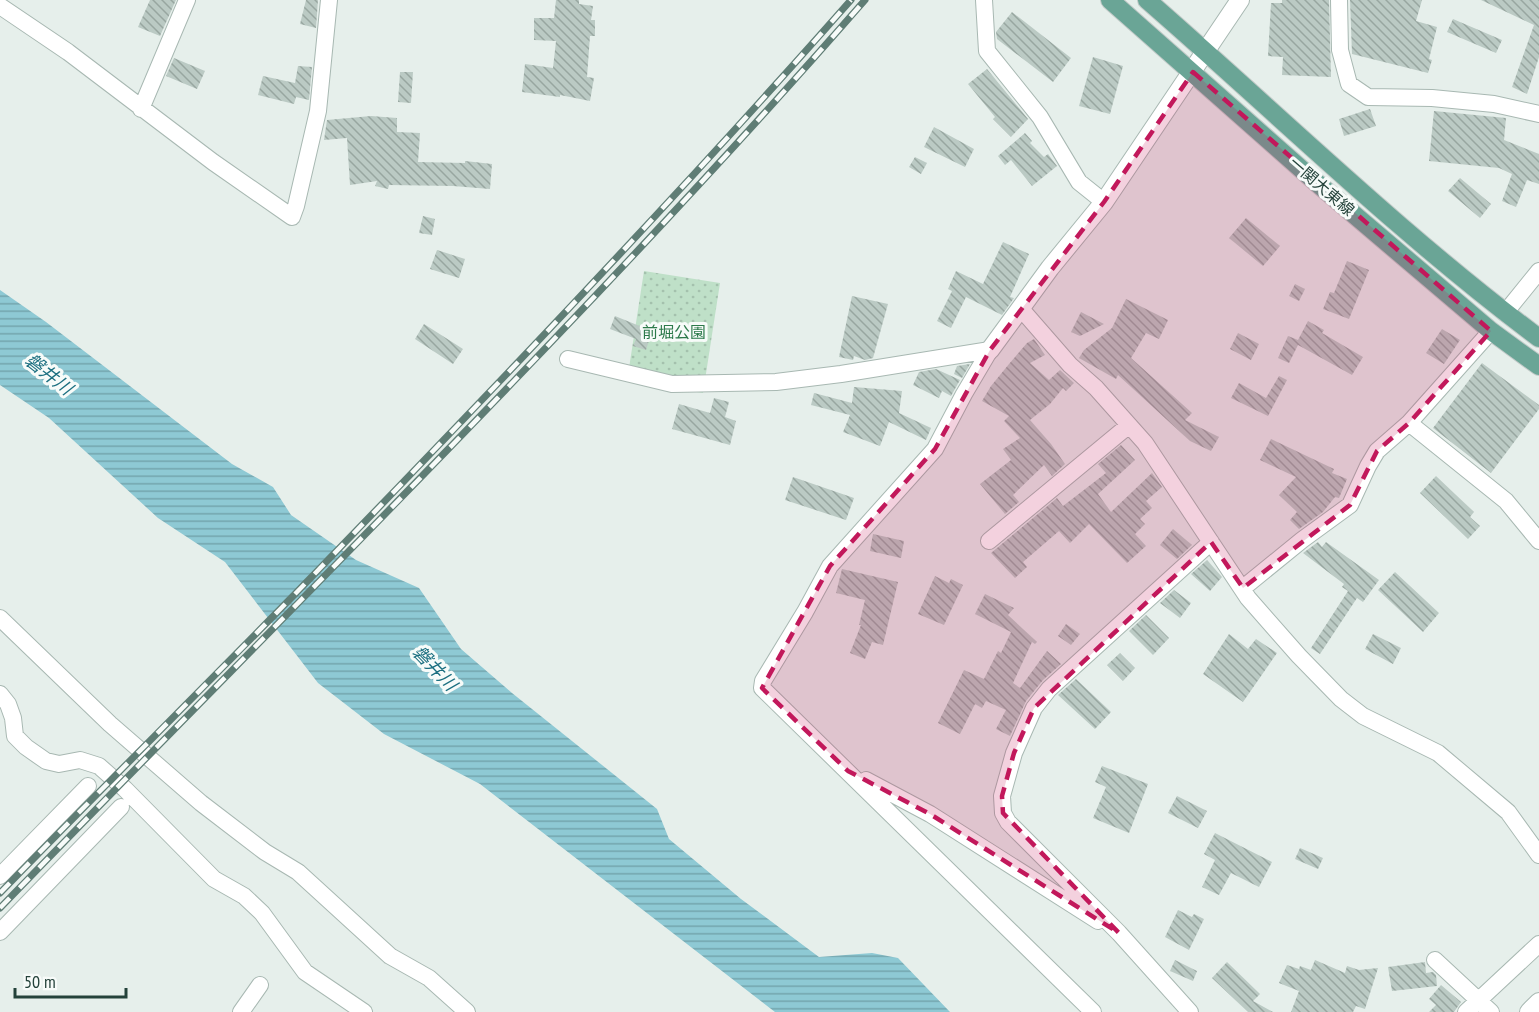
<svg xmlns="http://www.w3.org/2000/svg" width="1539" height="1012" font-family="'PT Sans Narrow','Noto Sans JP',sans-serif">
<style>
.grass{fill:url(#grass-dots)}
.water{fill:url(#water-rules)}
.building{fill:url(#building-back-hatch)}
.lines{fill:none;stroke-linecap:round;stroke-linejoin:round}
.minor-casing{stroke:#a8b8b2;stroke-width:18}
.tertiary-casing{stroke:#a8b8b2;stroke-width:20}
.primary-casing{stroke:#c2cac8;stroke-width:20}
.minor{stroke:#fff;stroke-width:16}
.tertiary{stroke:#fff;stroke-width:18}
.primary{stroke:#6aa596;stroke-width:18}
.rail-casing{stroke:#5f7d75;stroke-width:7}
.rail{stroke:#f7fbf9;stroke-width:4.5;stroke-dasharray:14;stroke-linecap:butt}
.marked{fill:#c2185b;fill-opacity:0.2;stroke:#c2185b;stroke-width:4.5;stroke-dasharray:12 8;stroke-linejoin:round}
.labels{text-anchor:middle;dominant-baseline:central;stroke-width:6;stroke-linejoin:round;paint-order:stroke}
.street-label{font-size:16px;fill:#24423a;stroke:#f7fbf9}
.park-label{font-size:16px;fill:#2d7a4b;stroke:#f7fbf9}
.water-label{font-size:18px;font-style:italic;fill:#1c6f80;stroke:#f7fbf9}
</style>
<defs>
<pattern id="grass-dots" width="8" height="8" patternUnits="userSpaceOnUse" patternTransform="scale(1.5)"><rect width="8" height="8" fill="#bfe0c8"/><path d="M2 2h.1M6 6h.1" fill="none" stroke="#a4c1ad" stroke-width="1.8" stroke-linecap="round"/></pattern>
<pattern id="water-rules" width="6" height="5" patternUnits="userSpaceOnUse" patternTransform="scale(1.5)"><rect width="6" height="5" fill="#8ec9d4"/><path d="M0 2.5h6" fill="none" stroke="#74a5ad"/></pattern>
<pattern id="building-back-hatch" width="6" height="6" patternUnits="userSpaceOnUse" patternTransform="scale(1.5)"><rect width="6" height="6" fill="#bbcac4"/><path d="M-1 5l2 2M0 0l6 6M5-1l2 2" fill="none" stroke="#98a6a0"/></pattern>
</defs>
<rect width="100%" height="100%" fill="#e6efeb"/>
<path class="grass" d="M644 271 720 283 703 393 627 381Z"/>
<path class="water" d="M0 290 46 322 232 464 273 487 291 515 356 560 419 588 461 649 512 693 657 809 669 839 741 899 819 957 872 953 898 958 950 1012H775L480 784 384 734 318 683 225 562 158 518 49 418 0 385Z"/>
<path class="building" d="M150 0H176L160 36 138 27Z
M306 0H318L316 28 300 24Z
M556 0H579V4L593 6 591 20H595V36H590L587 77 594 78 590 101 560 95V97L522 92 525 64 553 68 556 41 534 40V18H554Z
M1282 0H1329L1331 77 1282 75 1283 57 1268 56 1271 3H1282Z
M1350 0H1422L1416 21 1437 27 1429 59 1432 60 1428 73 1352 54Z
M1481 0H1539V57L1527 94 1512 87 1534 25Z
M1012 12 1071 58 1053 82 997 39 996 32Z
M1453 19 1502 40 1496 53 1447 32Z
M1093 57 1123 66 1110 114 1079 106Z
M174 58 205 71 197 89 166 76Z
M298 66 312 67 309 100 296 97 294 104 258 95 263 76 295 83Z
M987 69 1028 119 1011 137 993 119 995 117 968 84Z
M400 72H413L411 103 398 102Z
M1370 109 1376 126 1344 136 1339 119Z
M1434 111 1506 118 1504 140 1539 154V184L1527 180 1516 207 1502 201 1512 174 1499 168 1429 161Z
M371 116 397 118V132L420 133 418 162 465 163V161L492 164 490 189 453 186 389 185 388 189 375 186 377 181 350 185 347 138 324 140 327 120Z
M934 127 974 149 965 167 924 147Z
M1025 133 1032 141 1030 143 1044 157 1048 154 1057 166 1032 186 1011 160 1005 165 998 156Z
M915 157 927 163 921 174 909 167Z
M1460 178 1491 204 1480 218 1448 191Z
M423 216 435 219 432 235 419 233Z
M1246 218 1280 246 1263 266 1229 238Z
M1003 242 1029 254 1010 297 1014 298 1002 315 966 297 951 328 937 321 952 291 948 289 956 271 983 284Z
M437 250 465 259 459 278 430 269Z
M1347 261 1369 270 1349 319 1323 309 1330 292 1334 293Z
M1295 284 1305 289 1299 301 1289 296Z
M852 296 888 304 873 358 865 360 854 356 853 360 839 357Z
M1126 299 1168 320 1159 339 1146 333 1131 358 1192 413 1185 420 1219 437 1211 451 1190 441 1118 375 1116 379 1079 358 1084 350 1112 328Z
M1081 312 1104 324 1080 336 1071 332Z
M615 316 647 329 646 333 651 334 646 350 633 346 636 339 610 329Z
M1308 321 1324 330 1322 333 1363 357 1352 375 1298 345 1289 363 1278 358 1288 336 1298 340Z
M424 324 463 349 453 364 415 339Z
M1442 329 1460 340 1444 364 1426 353Z
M1238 333 1259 344 1251 360 1230 349Z
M1034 339 1045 355 1030 363 1049 380 1060 370 1074 383 1066 391 1063 388 1050 404 1030 420 1051 444 1065 464 1052 476 1044 465 1013 495 1019 502 1005 514 980 484 1011 460 1003 449 1020 438 1004 421 1009 416 982 401 991 386 1009 364 1027 343Z
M1482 363 1539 405V409L1491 473 1433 428Z
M970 364 962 378 954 374 957 366Z
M936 369 960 380 951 396 942 391 939 398 913 385 919 372Z
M1279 376 1287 380 1268 416 1231 398 1239 383 1266 398Z
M854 387 902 391 899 413 931 428 926 440 889 422 880 446 843 432 850 415 811 405 814 393 852 403Z
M714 398 729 402 725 417 736 421 730 445 672 429 679 404 710 413Z
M1271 439 1334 469 1332 473 1347 479 1339 498 1335 497 1323 512 1299 529 1290 520 1297 512 1279 495 1296 477 1260 460Z
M1121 445 1135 460 1098 494 1111 512 1152 473 1162 487 1146 501 1152 508 1140 519 1145 524 1135 534 1146 546 1127 563 1089 524 1070 543 1059 531 1023 562 1027 567 1015 578 991 553 1057 498 1063 506 1106 473 1098 464Z
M1436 476 1474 512 1470 517 1480 526 1468 539 1420 493Z
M793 477 854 498 846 520 785 500Z
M1173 529 1192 545 1177 559 1160 545Z
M873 534 904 541 901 558 870 551Z
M1318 542 1322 547 1326 542 1379 580 1363 602 1357 598 1320 654 1311 648 1348 591 1342 587 1344 584 1303 553Z
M1207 560 1222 577 1210 591 1191 574Z
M842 569 898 582 883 645 872 642 865 659 850 653 861 625H859L865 600 836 593Z
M1395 572 1439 613 1423 632 1378 590Z
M935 576 949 583 951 579 963 585 944 625 918 614Z
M1174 590 1191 603 1180 618 1160 603Z
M985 594 1014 608 1008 615 1037 642 1035 644 1032 642 1013 683 1020 688 1047 651 1061 664 1043 680 1026 701 1010 736 996 729 1006 710 986 701 982 708 975 704 960 734 938 723 964 670 984 679 998 651 1001 653 1011 632 975 614Z
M1146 615 1169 638 1153 655 1129 631Z
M1066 624 1080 634 1071 645 1058 636Z
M1229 634 1248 649 1256 639 1277 653 1243 702 1203 674Z
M1373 634 1401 648 1393 664 1365 649Z
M1120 653 1135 668 1123 681 1107 665Z
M1076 679 1111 712 1095 729 1058 695Z
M1102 766 1148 784 1129 833 1093 818 1106 787 1095 782Z
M1177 796 1207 811 1198 828 1168 813Z
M1215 833 1272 862 1259 887 1231 873 1219 895 1202 887 1215 860 1204 854Z
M1300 848 1323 858 1318 869 1295 859Z
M1178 910 1192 917 1194 914 1204 919 1189 950 1165 937Z
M1175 960 1197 971 1193 981 1170 971Z
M1315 960 1345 973 1347 966 1359 970 1378 968 1365 1009 1356 1006 1353 1012H1291L1299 991 1279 983 1287 965 1299 969 1300 966 1311 970Z
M1227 962 1260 994 1253 1001 1273 1012H1248L1212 978Z
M1425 962 1426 973 1433 972 1436 975 1437 986 1392 991 1388 967Z
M1441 985 1461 1002 1454 1012H1429L1436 1005 1429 999Z"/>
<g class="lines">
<g class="minor-casing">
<path id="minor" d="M984 0 987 51 1040 117 1079 182 1104 202
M1339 0 1340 50 1349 84 1368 97 1432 98 1494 104 1539 114
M0 6 68 52 213 162 292 217 296 206 318 111 329 0
M141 109 187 0
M1022 310 1070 365 1096 388 1145 443 1248 598 1299 656 1341 699 1363 716 1438 753 1508 812 1539 855
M1505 313 1539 271
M990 350 964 394 935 449 830 566 805 612 763 681 762 688 1093 1012
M568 359 672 384 776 382 841 374 990 350
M1409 423 1506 501 1539 541
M989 541 1128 426
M1243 588 1302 540 1350 505 1368 466 1377 451 1409 423 1491 331
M0 618 110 724 201 803 265 852 298 872 390 956 429 978 467 1012
M0 694 8 704 13 718 15 736 26 747 46 761 59 764 80 760 99 766 125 789 214 879 244 896 262 913 305 972 364 1012
M866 780 930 814 1098 921
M0 876 88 786
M0 932 121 807
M1435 960 1491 1012
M241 1012 260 985
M1190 1012 1119 933 1008 822 1003 813 1002 796 1014 753 1034 708 1049 689 1211 542
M1466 1012 1539 944"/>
</g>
<g class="tertiary-casing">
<path id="tertiary" d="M990 350 1050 268 1104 202 1240 0
M1529 1012 1539 1002"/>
</g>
<g class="primary-casing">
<path id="primary" d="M1110 0 1317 183 1491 331 1539 366
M1147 0C1277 113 1401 235 1539 338"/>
</g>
<use href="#minor" class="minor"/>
<use href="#tertiary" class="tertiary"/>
<use href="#primary" class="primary"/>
<g class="rail-casing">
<path id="rail" d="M0 893C98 792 198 693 296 593 484 399 672 203 851 0
M0 908C290 608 590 315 865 0"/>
</g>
<use href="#rail" class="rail"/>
</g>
<path class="marked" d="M1193 72 1491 331 1409 423 1377 451 1350 505 1243 588 1211 542 1034 708 1014 753 1002 796 1003 813 1119 933 930 814 848 771 762 688 830 566 935 449 990 350 1104 202Z"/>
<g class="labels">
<g class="street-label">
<text transform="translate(1322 186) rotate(41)">一関大東線</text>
</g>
<g class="park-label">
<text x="674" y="332">前堀公園</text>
</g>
<g class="water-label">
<text transform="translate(49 374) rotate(38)">磐井川</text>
<text transform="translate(435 668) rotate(46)">磐井川</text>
</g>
</g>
<path d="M15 988v9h111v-9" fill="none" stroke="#24423a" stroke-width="3"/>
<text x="24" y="988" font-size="18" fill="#24423a" stroke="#f7fbf9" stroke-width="4.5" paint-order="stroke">50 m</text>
</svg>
